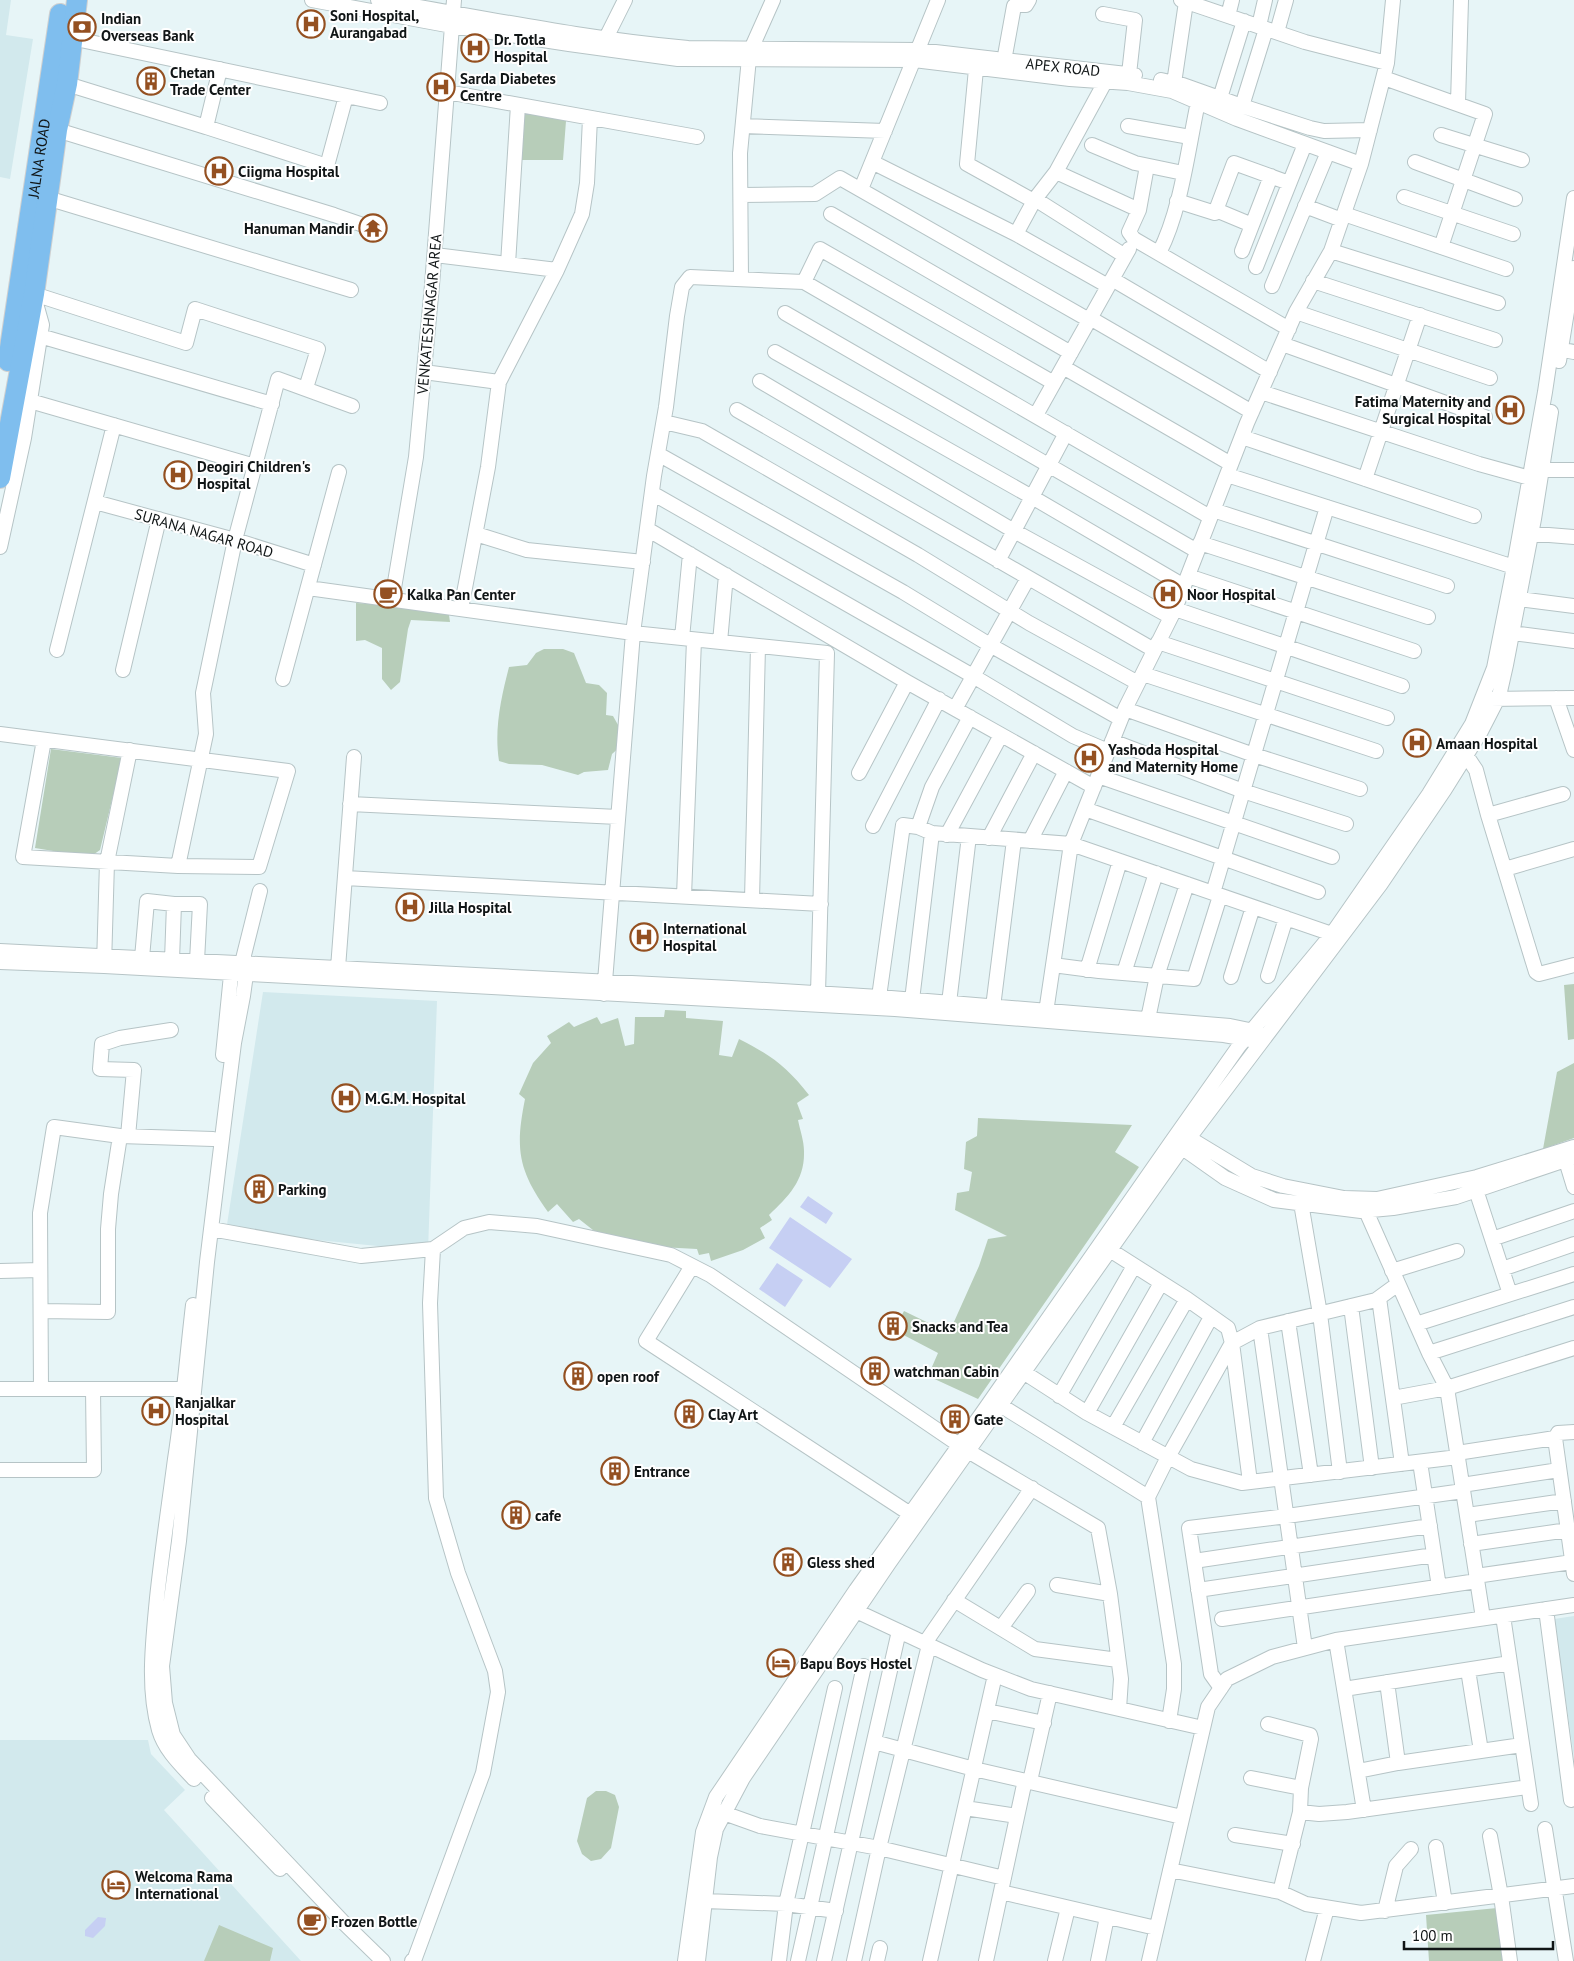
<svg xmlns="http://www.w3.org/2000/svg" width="1574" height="1961" font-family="'PT Sans',sans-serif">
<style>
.built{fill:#d2e9ed}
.green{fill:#b7cdb9}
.water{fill:#c6cff3}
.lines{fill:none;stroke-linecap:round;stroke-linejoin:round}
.minor-casing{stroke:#b6c4c6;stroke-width:16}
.highway-casing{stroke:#cfd0d0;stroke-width:22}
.minor{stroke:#fff;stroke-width:14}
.highway{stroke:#7fbeee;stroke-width:20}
.labels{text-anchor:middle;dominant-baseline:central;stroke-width:4;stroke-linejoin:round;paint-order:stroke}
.poi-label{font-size:15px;font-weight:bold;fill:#101516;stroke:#fff;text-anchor:start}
.street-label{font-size:15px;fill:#101516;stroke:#fff}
</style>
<rect width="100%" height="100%" fill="#e7f5f7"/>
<path class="built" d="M0 0H11L6 35 33 39 10 179 0 177Z
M263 992 437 1001 428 1251 226 1231Z
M1574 1616V1757L1554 1619Z
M0 1740H148L151 1754 185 1790 164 1810 301 1961H0Z"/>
<path class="green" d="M522 109 566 121 563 160H519Z
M356 603 410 606 419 610H441L449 615 450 622 411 620 408 629 400 682 391 690 382 679V648L365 640 356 641Z
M544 649H563L574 653 586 683 599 685 607 693 606 715 613 716 622 732 621 746 612 754 608 770 584 772 578 775 542 765 509 764 499 761C494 729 501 698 509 667L527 665 536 653Z
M51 749 122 758 100 850 90 857 35 848Z
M1574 984V1039L1568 1040 1564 985Z
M665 1010 686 1011V1018L723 1021 719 1055 732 1057 739 1039C771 1055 787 1067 809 1095L797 1103 803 1119 798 1120C800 1130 804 1141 804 1151 805 1180 789 1196 769 1215L772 1220 760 1228 765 1238 743 1250 711 1261 709 1253 699 1255 697 1249 642 1246 598 1234 579 1219 573 1222 557 1204 548 1212C518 1170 515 1149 525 1099L519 1094 533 1063 551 1043 547 1036 569 1022 574 1027 597 1017 601 1024 618 1018 625 1046 634 1044 635 1017H664Z
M1574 1063V1138L1543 1149 1557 1072Z
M978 1118 1132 1125 1115 1152 1139 1167 978 1399 928 1376 938 1353 894 1330 904 1311 949 1333 979 1266 988 1239 1007 1236 955 1210 957 1193 969 1191 972 1172 964 1169 966 1142 977 1136Z
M596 1791H606L615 1795 619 1807 611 1848 601 1859 591 1861 582 1854 577 1841 587 1798Z
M1497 1908 1504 1961H1429L1426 1915Z
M219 1925 273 1948 270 1961H204Z"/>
<path class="water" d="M808 1196 833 1213 826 1224 800 1207Z
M790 1217 852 1259 830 1288 769 1248Z
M777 1263 803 1280 785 1307 759 1289Z
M98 1917 106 1918 105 1926 93 1938 85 1936V1930Z"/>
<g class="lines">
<g class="minor-casing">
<path id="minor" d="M312 0 452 26 569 44 678 59 914 60 1070 79 1128 83 1172 91 1237 119 1361 164
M378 0C481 17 584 39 688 48L918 50 1135 75
M1181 0 1305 42 1387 63
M1103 14 1135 20 1129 74
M1228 16 1232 0
M1259 26 1265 0
M1277 32 1286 0
M71 38 380 103
M603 44 625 0
M1004 61 1014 6 1018 5H1026L1029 0
M220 69 206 127 327 166 346 96
M976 69 967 164 1032 200 1035 199 1125 256
M1384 78 1485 114 1441 247
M1161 80 1183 85 1242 106 1310 128 1324 131 1370 130
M67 84 206 127
M1173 90 1186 2
M447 92 697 137
M1220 98 1244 21
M1458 103 1461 0
M1242 106 1266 29
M743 126 885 131
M1128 126 1190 137
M57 130 334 215 369 227
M1441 135 1522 160
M1092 145 1135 163 1183 173
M872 162 1016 234 1108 286
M1415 162 1515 199
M1147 166 1139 210 1129 232 1134 239 1289 329
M1056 172 1139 210
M861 189 938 0
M741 195 815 194 840 178 1089 320
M1404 197 1513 234
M47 198 351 290
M1177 201 1215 213 1234 163 1289 183
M1305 206 1342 220
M1216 210 1252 225
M831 214 1071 353
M1344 214 1506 269
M1016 234 1035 199 1056 172 1105 82
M1242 251 1271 176
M1331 251 1498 303
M1159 253C1181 211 1188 149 1198 102
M435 255 557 270
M508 264 518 105
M1256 267 1305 144
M741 279 740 153 749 58 752 47 773 0
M1112 279 1270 372
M1313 281 1495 340
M804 282 820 249 1054 383
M1272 286 1328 152
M34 294 186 343 195 309 318 349 306 388
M1296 312 1490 378
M785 313 1197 551
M1090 318 1252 412
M40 336 272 404
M1282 344 1485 417
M1552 348 1574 352
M775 352 1032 497 1184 586
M1559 361 1574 268
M1063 367 1231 464
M424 372 499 382 488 467 461 609
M760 381 1014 531 1171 617
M499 382 557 270 582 214 587 183 590 118
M1261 392 1479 464 1530 478
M30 401 255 466
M737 410 1154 650
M1036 415 1129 249
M664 422 702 431 918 555 1029 623 1138 683
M1242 437 1474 516
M658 454 903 592 990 645 1121 719
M1542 470H1574
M1227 475 1514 567
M1365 479 1420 315
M652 493 973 676 1073 736 1108 751
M95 502 235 540 314 565
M1213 510 1447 586
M647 529 907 682 1094 787
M1523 533 1574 537
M476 534 527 550 643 562
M1200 543 1428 617
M0 547 24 438 42 325 35 300
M998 561 1066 433
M1188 576 1414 651
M308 588 633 633 827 653 818 994
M1519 599 1574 606
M392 600 416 457 432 285 454 0
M1175 609 1402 686
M1512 633 1574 641
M682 638 690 554
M720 642 726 575
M1158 642 1387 718
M57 650 114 425
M123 670 159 519
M1143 674 1376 751
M283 679 339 472
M1556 698 1574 750
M1490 699 1574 698
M955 709 1028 578
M1125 709 1254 755 1360 789
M0 734 288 771 259 867 178 866 23 857 44 740
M1112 741 1243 791 1346 824
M1466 755 1476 770 1488 815 1536 972 1539 974 1574 965
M859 773 907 682
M1098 776 1332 857
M350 804 618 817
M1085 809 1318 892
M1488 815 1563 794
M873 826 939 699
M918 827 932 787 970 717
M947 835 1001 735
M989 838 1034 753
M1030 841 1066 771
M178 866 206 734 203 693 235 540 278 379 352 406
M1505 869 1574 849
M345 878 821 904
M1213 893 1327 507
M684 896 694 640
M752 900 758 646
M0 951 731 988 879 997 1230 1026 1259 1032
M142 958 147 901 174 904
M172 960 174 904H200L197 961
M0 962 104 966 895 1009 1224 1035 1252 1040
M242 963 260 891
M104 965 107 862 130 750
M1053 965 1099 971 1194 979 1220 896
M247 967 243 996 234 1043 227 1098 207 1262 179 1541 162 1666 165 1703 173 1735 189 1759 344 1923 383 1961
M338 968 354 757
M1087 970 1120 861
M1124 973 1156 873
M1268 976 1286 918
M1231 977 1253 907
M604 994 633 633 654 476 666 407 677 316 682 287 690 277 804 282 1210 517
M879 997 903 825 918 827 932 833 1071 844 1332 934
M912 1000 932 833
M949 1003 969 836
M993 1007 1014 840
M1045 1019 1071 844 1125 709 1175 609 1247 423 1296 312 1331 251 1361 164 1387 63 1393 0
M1148 1019 1157 976 1187 884
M223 1055 232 965
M1181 1133 1252 1176 1283 1186 1344 1198 1377 1199 1477 1177 1574 1147
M128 1136 134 1070 100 1069 102 1044 120 1038 171 1030
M1174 1142 1225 1178 1274 1200 1361 1211 1393 1208 1456 1197 1574 1157
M1563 1151 1574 1187
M1476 1190 1510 1294
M1301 1203 1320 1314 1340 1472
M1366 1211 1429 1353 1447 1388 1483 1618
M211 1229 361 1256 433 1249 464 1228 489 1222 537 1226 671 1255 710 1275 968 1451 1098 1528 1110 1594 1121 1679 1119 1709
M1492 1239 1574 1211
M1102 1245 1187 1299 1228 1328 1232 1343 1250 1482
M692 1266 646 1341 918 1519
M1502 1269 1574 1244
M0 1271 40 1270
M1392 1271 1457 1251
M1379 1298 1402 1464
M193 1305C187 1356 183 1408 175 1459 169 1505 162 1551 157 1598 153 1641 147 1688 159 1730 165 1750 180 1764 194 1779
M1351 1306 1372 1468
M41 1311 108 1312V1229L111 1194 120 1136
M1288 1321 1311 1475
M1416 1324 1574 1274
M1260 1328 1305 1648
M1429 1353 1574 1307
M1017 1368 1087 1413 1191 1469 1242 1483 1458 1457
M0 1389H191
M41 1389 40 1213 54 1127 120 1136 213 1139
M1059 1396 1134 1266
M1393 1398 1447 1388 1574 1348
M1000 1405 1148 1497 1174 1664V1689L1169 1721
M1087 1413 1161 1283
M1113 1427 1187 1299
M1555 1438 1574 1574
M1142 1443 1211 1317
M1457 1453 1555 1438 1558 1433 1574 1432
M1420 1462 1439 1587
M0 1470H94L93 1389
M1462 1485 1559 1470
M1148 1497 1168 1457 1232 1343 1260 1328 1376 1300 1398 1284
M1467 1515 1564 1501
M1471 1544 1568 1530
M1194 1561 1430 1526
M1476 1576 1572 1562
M1057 1585 1110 1594
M1198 1590 1434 1555
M954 1600 1035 1649 1118 1660
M850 1606 856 1611 982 1670 1031 1689 1203 1728
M1546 1609 1571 1800
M1503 1616 1531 1804
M1222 1619 1477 1581
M1001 1628 1028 1591
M1336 1640 1364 1810
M925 1643 1032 1488
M1468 1670 1481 1751
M1387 1682 1398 1763
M1221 1688 1211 1674 1189 1528 1287 1516 1463 1491
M1344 1689 1510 1663
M987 1711 1044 1723
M1268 1724 1310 1735 1311 1739 1301 1788 1300 1812 1280 1892
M874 1742 974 1769 1182 1817
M1358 1771 1398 1763 1522 1745
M1251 1778 1301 1788
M1030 1781 1050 1693
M212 1798 280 1869
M965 1808 1017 1816
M718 1811 760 1826 879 1848 1004 1878
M1300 1812 1319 1814 1347 1812 1528 1787
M1545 1829 1566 1961
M1235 1835 1293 1844
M1490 1836 1501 1896 1510 1961
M1436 1847 1445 1903
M1170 1870 1280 1892 1306 1904 1361 1913 1574 1886
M1001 1892 1156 1928
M705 1901 786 1904 836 1911
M1385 1911 1396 1866 1411 1849
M412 1961 415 1958 483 1773 498 1692 495 1671 458 1573 436 1498 430 1303 433 1249
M685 1961 703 1832 716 1797 856 1590 983 1412 1172 1141 1239 1046 1332 934 1429 794 1472 724 1494 668 1512 577 1545 392 1574 198
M698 1961 710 1857 716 1829 743 1778 889 1563 1189 1138 1380 885 1445 789 1480 733 1499 696 1506 665 1534 519 1551 412
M779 1961 786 1904 835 1688
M798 1961 864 1666
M824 1961 899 1631
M854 1961 879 1848 929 1645
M877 1961 880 1948
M930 1961 995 1675
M986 1961 1025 1780
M1055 1961 1068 1908
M1098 1961 1107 1917
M1149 1961 1208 1707 1227 1679 1272 1657 1336 1640 1574 1605
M1313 1961 1327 1908"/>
</g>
<g class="highway-casing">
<g id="highway">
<path id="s1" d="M8 361 60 14"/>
<path d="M0 478 34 294 57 130 67 84 77 0"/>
</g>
</g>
<use href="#minor" class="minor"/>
<use href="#highway" class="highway"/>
</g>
<defs>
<g id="hospital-ring" transform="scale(1.4375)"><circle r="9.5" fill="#fff" stroke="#945021" stroke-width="1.5"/><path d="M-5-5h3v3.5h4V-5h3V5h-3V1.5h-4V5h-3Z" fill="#945021"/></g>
<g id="bank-ring" transform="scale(1.4375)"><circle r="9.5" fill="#fff" stroke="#945021" stroke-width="1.5"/><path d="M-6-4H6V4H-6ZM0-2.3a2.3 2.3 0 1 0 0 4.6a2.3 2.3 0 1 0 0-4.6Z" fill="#945021"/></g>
<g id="building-ring" transform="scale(1.4375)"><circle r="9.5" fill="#fff" stroke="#945021" stroke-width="1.5"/><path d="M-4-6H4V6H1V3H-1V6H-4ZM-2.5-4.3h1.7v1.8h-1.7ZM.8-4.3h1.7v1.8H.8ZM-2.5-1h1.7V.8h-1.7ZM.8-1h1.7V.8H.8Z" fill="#945021"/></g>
<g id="temple-ring" transform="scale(1.4375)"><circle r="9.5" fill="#fff" stroke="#945021" stroke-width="1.5"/><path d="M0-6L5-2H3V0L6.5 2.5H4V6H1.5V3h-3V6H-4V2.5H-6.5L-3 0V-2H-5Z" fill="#945021"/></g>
<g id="cafe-ring" transform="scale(1.4375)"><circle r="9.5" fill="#fff" stroke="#945021" stroke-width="1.5"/><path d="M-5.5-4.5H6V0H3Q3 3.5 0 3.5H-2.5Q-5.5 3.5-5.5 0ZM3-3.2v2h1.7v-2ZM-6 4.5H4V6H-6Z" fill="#945021"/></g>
<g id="hotel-ring" transform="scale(1.4375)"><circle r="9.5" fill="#fff" stroke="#945021" stroke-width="1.5"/><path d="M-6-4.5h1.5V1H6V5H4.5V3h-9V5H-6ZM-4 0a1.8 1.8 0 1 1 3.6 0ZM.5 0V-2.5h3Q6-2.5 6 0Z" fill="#945021"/></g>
</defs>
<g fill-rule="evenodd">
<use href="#hospital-ring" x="311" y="24"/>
<use href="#bank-ring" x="82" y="27"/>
<use href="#hospital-ring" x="475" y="48"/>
<use href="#building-ring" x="151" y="81"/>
<use href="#hospital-ring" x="441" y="87"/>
<use href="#hospital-ring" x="219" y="171"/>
<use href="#temple-ring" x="373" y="228"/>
<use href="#hospital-ring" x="1510" y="410"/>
<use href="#hospital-ring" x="178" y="475"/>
<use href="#cafe-ring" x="388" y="594"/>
<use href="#hospital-ring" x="1168" y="594"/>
<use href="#hospital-ring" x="1417" y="743"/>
<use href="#hospital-ring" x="1089" y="758"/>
<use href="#hospital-ring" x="410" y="907"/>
<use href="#hospital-ring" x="644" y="937"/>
<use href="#hospital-ring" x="346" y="1098"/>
<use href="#building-ring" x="259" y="1189"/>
<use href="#building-ring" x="893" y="1326"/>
<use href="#building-ring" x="875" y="1371"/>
<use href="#building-ring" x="578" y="1376"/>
<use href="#hospital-ring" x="156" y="1411"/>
<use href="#building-ring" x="689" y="1414"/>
<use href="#building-ring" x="955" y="1419"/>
<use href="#building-ring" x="615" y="1471"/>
<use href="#building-ring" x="516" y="1515"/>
<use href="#building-ring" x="788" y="1562"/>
<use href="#hotel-ring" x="781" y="1663"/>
<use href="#hotel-ring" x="116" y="1885"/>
<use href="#cafe-ring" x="312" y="1921"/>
</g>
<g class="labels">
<g class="poi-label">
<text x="330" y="15">Soni Hospital,<tspan x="330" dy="17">Aurangabad</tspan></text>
<text x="101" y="18">Indian<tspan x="101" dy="17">Overseas Bank</tspan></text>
<text x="494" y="39">Dr. Totla<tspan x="494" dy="17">Hospital</tspan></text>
<text x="170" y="72">Chetan<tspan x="170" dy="17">Trade Center</tspan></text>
<text x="460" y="78">Sarda Diabetes<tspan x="460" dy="17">Centre</tspan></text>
<text x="238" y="171">Ciigma Hospital</text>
<text x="354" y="228" text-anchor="end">Hanuman Mandir</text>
<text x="1491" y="401" text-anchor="end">Fatima Maternity and<tspan x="1491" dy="17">Surgical Hospital</tspan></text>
<text x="197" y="466">Deogiri Children's<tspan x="197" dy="17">Hospital</tspan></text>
<text x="407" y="594">Kalka Pan Center</text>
<text x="1187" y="594">Noor Hospital</text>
<text x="1436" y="743">Amaan Hospital</text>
<text x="1108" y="749">Yashoda Hospital<tspan x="1108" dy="17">and Maternity Home</tspan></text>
<text x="429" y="907">Jilla Hospital</text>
<text x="663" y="928">International<tspan x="663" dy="17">Hospital</tspan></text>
<text x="365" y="1098">M.G.M. Hospital</text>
<text x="278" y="1189">Parking</text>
<text x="912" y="1326">Snacks and Tea</text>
<text x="894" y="1371">watchman Cabin</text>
<text x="597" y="1376">open roof</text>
<text x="175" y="1402">Ranjalkar<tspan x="175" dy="17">Hospital</tspan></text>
<text x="708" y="1414">Clay Art</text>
<text x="974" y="1419">Gate</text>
<text x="634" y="1471">Entrance</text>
<text x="535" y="1515">cafe</text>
<text x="807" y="1562">Gless shed</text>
<text x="800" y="1663">Bapu Boys Hostel</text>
<text x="135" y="1876">Welcoma Rama<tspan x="135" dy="17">International</tspan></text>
<text x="331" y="1921">Frozen Bottle</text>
</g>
<g class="street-label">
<text transform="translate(1063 67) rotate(6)">APEX ROAD</text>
<text stroke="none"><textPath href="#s1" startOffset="205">JALNA ROAD</textPath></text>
<text transform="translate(429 314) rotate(-85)">VENKATESHNAGAR AREA</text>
<text transform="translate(204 533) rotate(16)">SURANA NAGAR ROAD</text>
</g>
</g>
<path d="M1404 1941v8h149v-8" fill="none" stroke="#101516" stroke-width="2.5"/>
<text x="1412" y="1941" font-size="15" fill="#101516" stroke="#ffffff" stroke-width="4" paint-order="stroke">100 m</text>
</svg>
